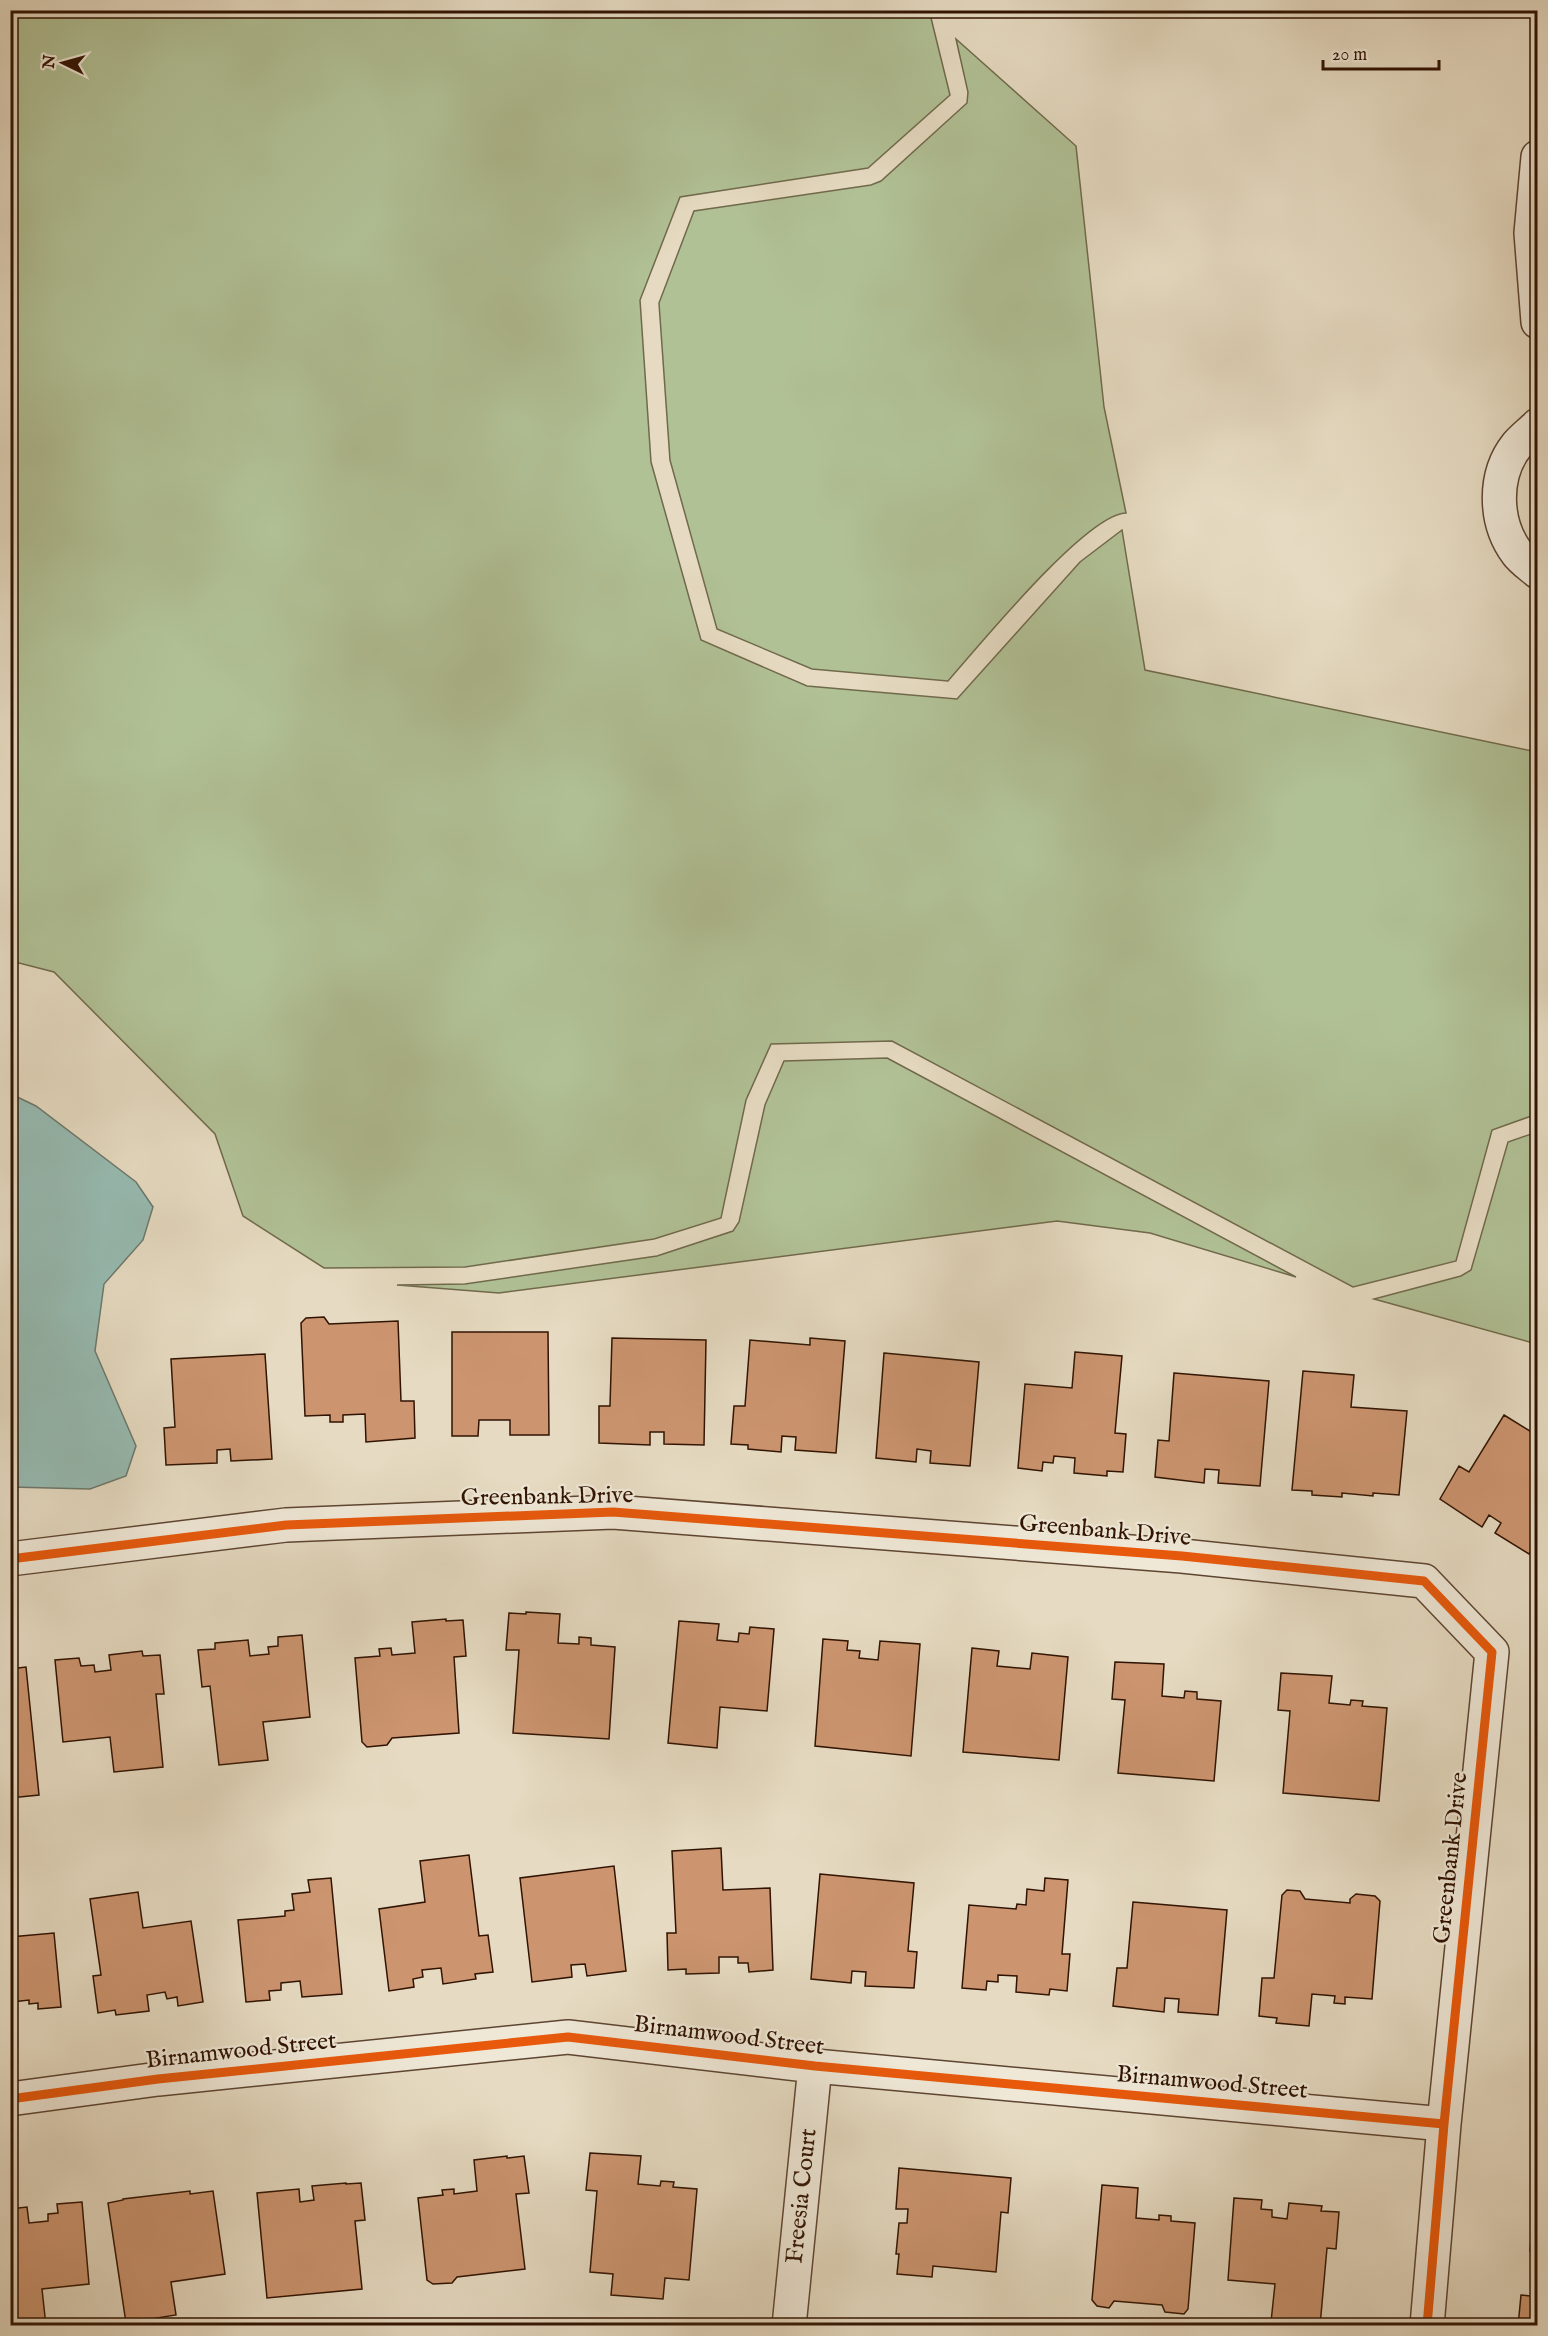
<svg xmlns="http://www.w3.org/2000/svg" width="1548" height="2336" font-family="'IM FELL English',serif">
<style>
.green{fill:#b1c196;stroke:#706a4c;stroke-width:1.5}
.water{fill:#96bbb2;stroke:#6d786c;stroke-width:1.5}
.building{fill:#cc9570;stroke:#301302;stroke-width:1.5}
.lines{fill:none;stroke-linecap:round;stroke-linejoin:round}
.minor-casing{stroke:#5e4532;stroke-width:36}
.minor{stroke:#efe8d7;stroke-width:33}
.cycleway-casing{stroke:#efe8d7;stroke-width:13}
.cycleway{stroke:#e8590c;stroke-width:9}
.labels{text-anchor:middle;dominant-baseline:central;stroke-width:4.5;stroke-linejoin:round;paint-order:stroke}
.street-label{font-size:24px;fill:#301302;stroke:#efe8d7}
</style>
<rect width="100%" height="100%" fill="#e6dbc2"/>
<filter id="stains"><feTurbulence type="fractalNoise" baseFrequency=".00333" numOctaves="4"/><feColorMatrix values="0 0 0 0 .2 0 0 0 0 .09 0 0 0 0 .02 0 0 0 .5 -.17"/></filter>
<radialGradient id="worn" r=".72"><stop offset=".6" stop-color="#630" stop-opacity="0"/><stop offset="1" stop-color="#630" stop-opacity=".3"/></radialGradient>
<path class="green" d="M10 11H923L931 18 950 95 868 168 680 197 640 300 651 462 701 640 807 686 957 699 1080 562 1122 530 1145 670 1537 752V1114L1492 1130 1456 1261 1353 1287 892 1041 771 1044 746 1100 721 1218 654 1239 465 1267 324 1268 243 1216 215 1134 54 972 11 961Z
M956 39 1076 146 1104 407 1126 513C1086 514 978 647 948 681L812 669 717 629 670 460 659 303 694 211 871 185 881 181 967 103 968 92Z
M887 1058 1296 1277 1150 1233 1057 1221 499 1293 397 1285 465 1284 657 1256 733 1231 739 1222 765 1105 784 1061Z
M1537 1132V1344L1374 1299 1461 1276 1471 1270 1508 1142Z"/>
<path class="water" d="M11 1094 36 1106 136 1182 153 1207 143 1240 104 1284 95 1351 136 1446 126 1476 90 1489 11 1487Z"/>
<path class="building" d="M324 1317 329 1324 398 1321 401 1401H414L415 1438 366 1442 365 1414 343 1415V1422H330V1415L305 1416 301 1323 306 1318Z
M452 1332H548L549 1435H510V1420H479L478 1436H452Z
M612 1338 706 1340 704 1445 664 1444V1432H650V1445L599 1443V1406H610Z
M810 1338 845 1341 836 1453 795 1450 796 1437 782 1436 781 1452 748 1449V1445L731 1444 734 1406H745L750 1340 810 1345Z
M1075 1352 1122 1356 1115 1433 1126 1434 1123 1472 1107 1471V1476L1074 1473 1075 1458 1054 1456 1053 1463 1043 1462 1042 1471 1018 1468 1025 1384 1072 1388Z
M884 1353 979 1362 970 1466 930 1463 931 1451 917 1449 916 1462 876 1458Z
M265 1354 272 1459 231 1461 230 1449 217 1450V1463L166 1465 164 1428 175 1427 171 1359Z
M1303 1371 1354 1375 1351 1407 1407 1411 1399 1495 1373 1493V1496L1342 1493V1497L1312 1495V1491L1292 1490Z
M1174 1373 1269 1381 1260 1486 1218 1483 1219 1470 1205 1469 1204 1483 1155 1477 1158 1440 1169 1441Z
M1504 1415 1538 1436V1541L1529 1554 1495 1533 1501 1523 1489 1515 1482 1527 1440 1499 1459 1466 1469 1472Z
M526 1612 560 1614 558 1643 579 1644V1637L591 1638V1645L615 1647 609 1739 513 1733 519 1650H506L509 1613 526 1614Z
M446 1619V1621L463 1620 466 1656 454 1657 459 1733 392 1738 387 1745 367 1747 362 1742 355 1658 380 1656 379 1649 391 1648 392 1655 415 1653 412 1622Z
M679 1621 719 1624 717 1640 738 1642 739 1633 749 1634 750 1627 774 1629 767 1711 720 1707 717 1748 668 1743Z
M302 1635 310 1717 263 1722 268 1760 219 1765 210 1686 202 1687 198 1650 215 1649V1643L248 1640 250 1656 269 1654 268 1647 278 1646V1637Z
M823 1639 848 1641 847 1650 860 1651 859 1658 878 1660 880 1641 920 1644 911 1756 815 1746Z
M972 1648 999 1651 997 1666 1030 1669 1032 1653 1068 1657 1059 1760 963 1752Z
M142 1651 143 1656 160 1655 164 1694H156L163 1767 114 1772 110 1737 63 1742 55 1660 79 1658 81 1666 94 1665 95 1672 111 1670 109 1655Z
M1115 1662 1164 1664 1162 1696 1184 1698 1185 1691 1197 1692V1699L1221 1701 1214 1781 1118 1773 1125 1700 1112 1699Z
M26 1667 39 1795 10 1798V1669Z
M1281 1673 1332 1676 1329 1703 1350 1705 1351 1700 1363 1701 1362 1706 1387 1708 1379 1801 1283 1793 1290 1711 1278 1710Z
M721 1848 723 1890 770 1888 773 1970 749 1972 748 1963H738V1957H719V1973L686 1974V1969L668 1970 667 1933H676L672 1851Z
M469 1855 479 1936 488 1935 493 1972 475 1974 476 1979 443 1984 441 1968 422 1970 423 1977 413 1979 414 1987 389 1991 379 1909 425 1902 420 1861Z
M614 1866 626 1971 587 1976 585 1964 571 1965 572 1977 532 1982 520 1878Z
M820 1874 914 1883 908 1951 917 1952 914 1988 865 1986 866 1972 852 1971 851 1983 811 1979Z
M331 1878 342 1994 302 1997 300 1981 281 1983V1990L269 1991 270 2000 246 2002 238 1920 285 1916V1911L294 1910 292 1894 310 1892 308 1880Z
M1045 1878 1068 1880 1062 1954H1070L1067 1991 1050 1989 1049 1995 1016 1992 1017 1976 998 1975V1982L987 1981 986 1990 962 1988 969 1905 1016 1909 1017 1904 1026 1905 1027 1889 1044 1891Z
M1287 1890 1300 1891 1305 1899 1350 1903V1899L1356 1894 1375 1896 1380 1901 1372 1999 1345 1997V2004L1334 2003 1335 1996 1312 1994 1309 2026 1276 2023 1277 2018 1259 2016 1262 1978H1274L1282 1895Z
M138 1892 143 1928 191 1921 203 2002 178 2006 177 1997 167 1999 165 1992 147 1995 149 2011 116 2015 115 2010 98 2013 93 1976 101 1975 90 1899Z
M1133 1902 1227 1910 1218 2015 1178 2012 1179 1999 1165 1998 1164 2012 1113 2006 1117 1968H1127Z
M54 1933 61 2007 38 2009V2003L29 2004V2000L12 2002 10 2011V1937Z
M590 2153 641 2156 638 2184 660 2186 661 2181 674 2182 673 2187 697 2189 689 2280 665 2278 663 2299 611 2295 613 2274 590 2272 597 2191 586 2190Z
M507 2156V2158L524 2156 529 2193 516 2194 525 2269 457 2277 452 2283 433 2284 427 2280 418 2198 443 2195 442 2190 454 2189V2194L477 2191 474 2160Z
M1538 2162V2195H1535Z
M899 2168 1011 2178 1008 2213 1001 2212 996 2272 933 2266 932 2277 897 2274 899 2254H896L899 2223H907L908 2209H896Z
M346 2183V2184L361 2183 365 2220 355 2221 362 2289 267 2298 257 2193 299 2189 300 2202 314 2200 312 2186Z
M1102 2185 1138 2188 1136 2218 1159 2220V2215L1171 2216V2221L1195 2223 1188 2309 1184 2314 1165 2312 1162 2305 1114 2301 1109 2308 1097 2306 1092 2300Z
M190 2191V2194L213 2191 225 2274 171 2282 176 2315 126 2323 108 2203 123 2200V2199Z
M1234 2198 1262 2200 1261 2209 1272 2210V2217L1287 2219 1289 2203 1322 2206 1321 2211 1339 2212 1336 2249 1327 2248 1320 2326 1271 2322 1275 2284 1228 2280Z
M82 2202 89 2284 42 2289 46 2326H10V2209L27 2207 29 2223 48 2221V2214L58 2213 57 2204Z
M1532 2227H1538V2252L1530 2251Z
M1521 2295 1538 2297V2326H1518Z"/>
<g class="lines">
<g class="minor-casing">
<path id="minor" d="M1538 157 1531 233 1538 322
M1538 425C1531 432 1523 438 1517 445 1493 475 1494 522 1517 553 1522 560 1531 566 1538 572
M10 1559 286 1525 613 1512 1182 1556 1424 1581 1492 1652 1444 2124 1427 2326
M10 2099 158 2079 568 2037 815 2066 1444 2124
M789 2326 815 2066"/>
</g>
<use href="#minor" class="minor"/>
<g class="cycleway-casing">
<path id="cycleway" d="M10 1559 286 1525 613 1512 1182 1556 1424 1581 1492 1652 1444 2124 1427 2326
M10 2099 158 2079 568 2037 815 2066 1444 2124"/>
</g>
<use href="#cycleway" class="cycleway"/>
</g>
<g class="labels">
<g class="street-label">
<text transform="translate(547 1497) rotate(-1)">Greenbank Drive</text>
<text transform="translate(1105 1531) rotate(5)">Greenbank Drive</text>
<text transform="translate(1451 1858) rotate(-84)">Greenbank Drive</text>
<text transform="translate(729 2036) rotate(7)">Birnamwood Street</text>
<text transform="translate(241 2051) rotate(-6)">Birnamwood Street</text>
<text transform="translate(1212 2083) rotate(5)">Birnamwood Street</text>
<text transform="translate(802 2196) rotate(-84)">Freesia Court</text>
</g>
</g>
<rect width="1548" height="2336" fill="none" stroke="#e6dbc2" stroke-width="36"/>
<rect x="12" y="12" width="1524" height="2312" fill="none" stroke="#301302" stroke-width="3"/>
<rect x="18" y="18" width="1512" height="2300" fill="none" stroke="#301302" stroke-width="1.5"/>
<g transform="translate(63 63) rotate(275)" stroke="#efe8d7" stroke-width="4.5" paint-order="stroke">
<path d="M0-4.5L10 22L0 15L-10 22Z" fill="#301302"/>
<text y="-9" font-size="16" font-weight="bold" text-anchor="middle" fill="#301302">N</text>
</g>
<path d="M1323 60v9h116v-9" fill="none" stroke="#301302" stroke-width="3"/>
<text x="1332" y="60" font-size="18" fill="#301302" stroke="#efe8d7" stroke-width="4.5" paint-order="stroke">20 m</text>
<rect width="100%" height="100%" filter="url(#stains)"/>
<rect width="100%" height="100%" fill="url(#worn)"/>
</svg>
